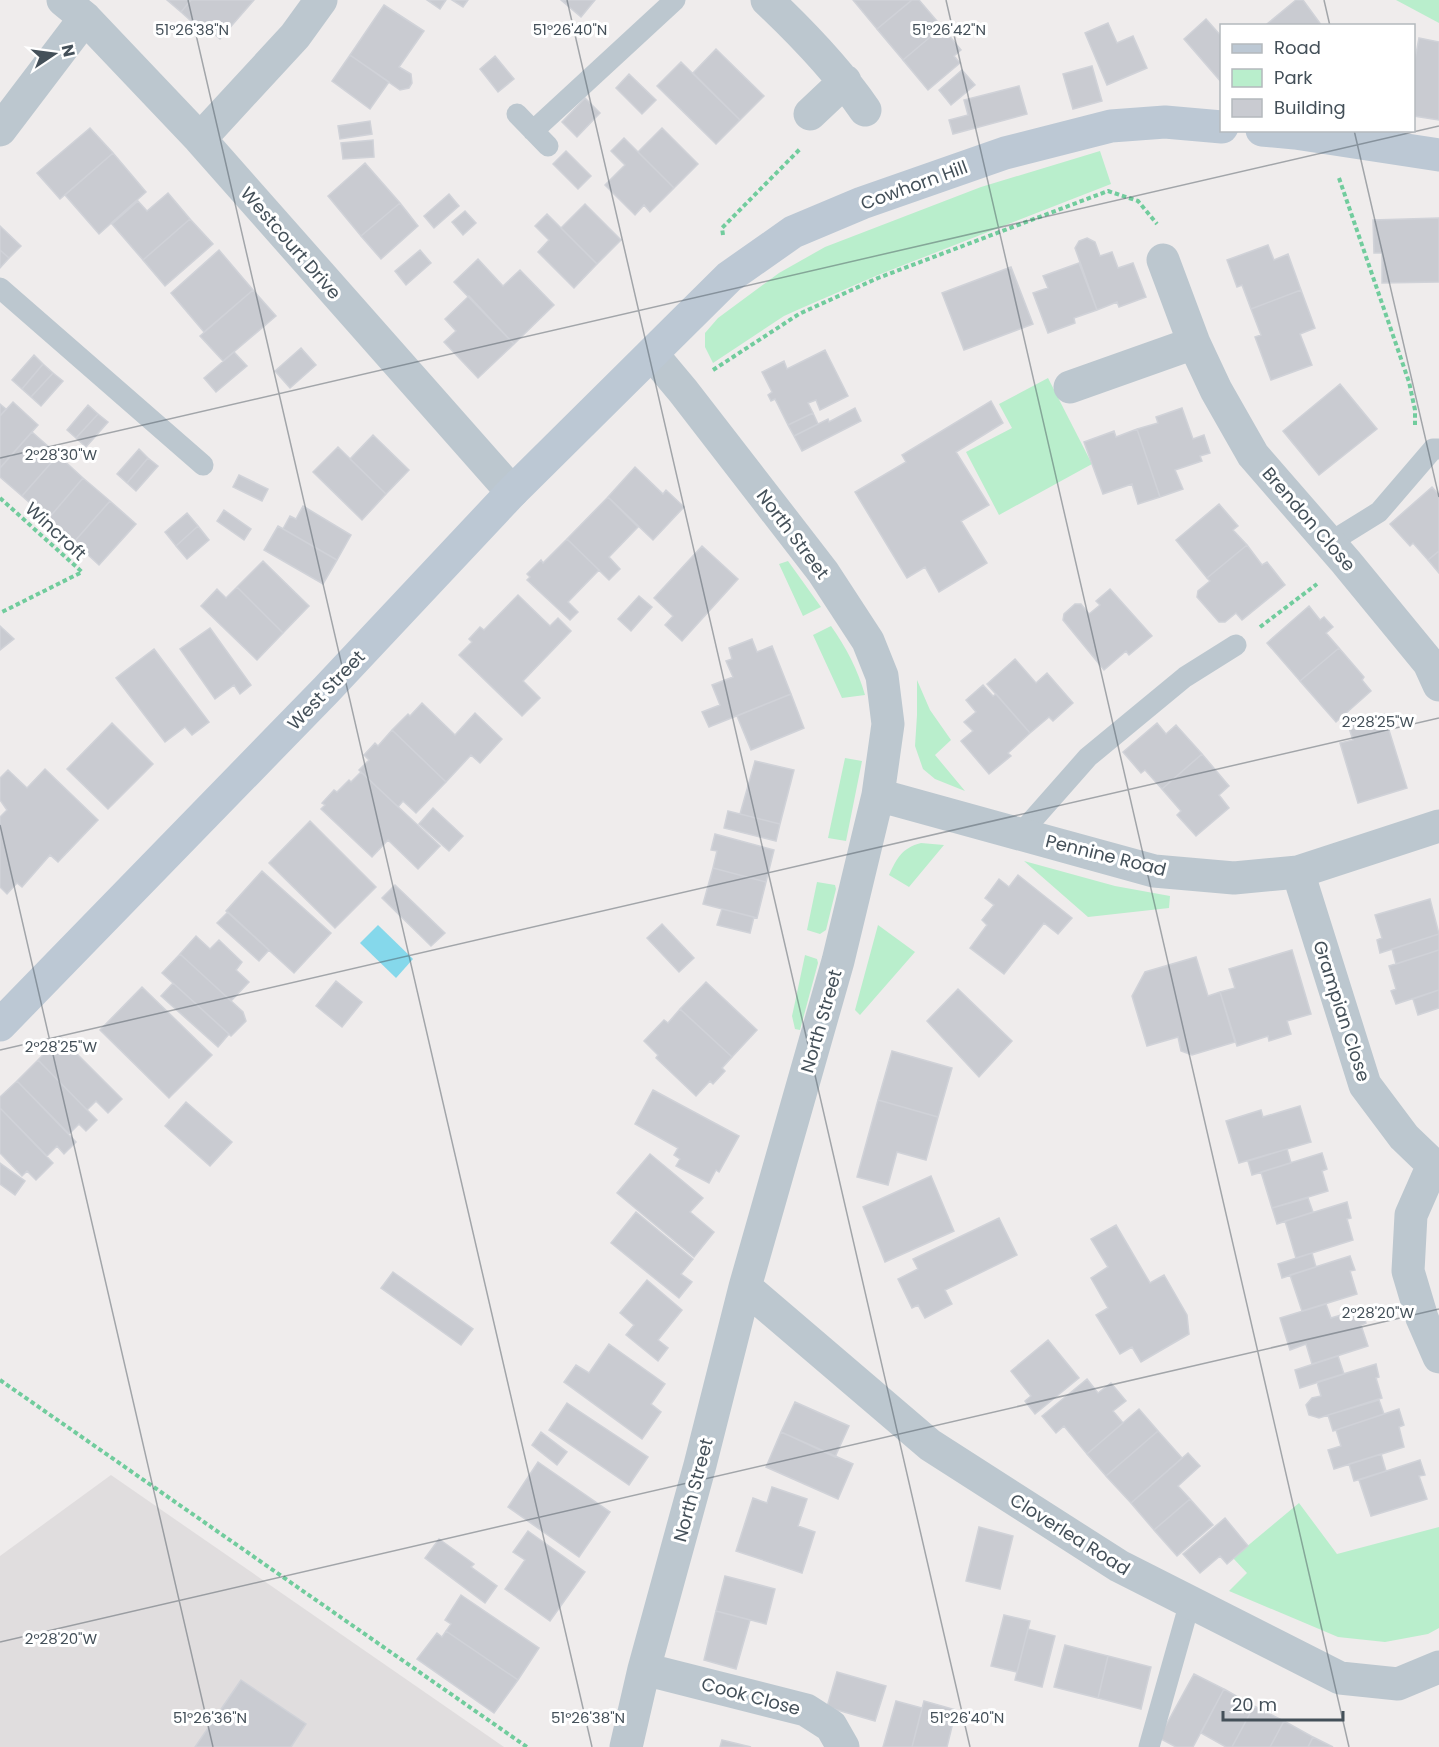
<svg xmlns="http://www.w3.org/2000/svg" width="1439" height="1747" font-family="Poppins,sans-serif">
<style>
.education{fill:#e0ddde}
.green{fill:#b9eecc}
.water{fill:#85d8eb}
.building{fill:#c9cbd1;stroke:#d0d2d8;stroke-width:1.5}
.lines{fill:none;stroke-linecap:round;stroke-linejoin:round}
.path{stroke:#71cc9d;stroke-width:4;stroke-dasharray:4.5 3;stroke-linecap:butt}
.lane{stroke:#bcc7cf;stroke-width:21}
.street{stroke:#bcc7cf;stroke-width:33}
.secondary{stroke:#bcc8d4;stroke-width:33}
.ticks{fill:none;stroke:#445059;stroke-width:1.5;stroke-opacity:0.45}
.labels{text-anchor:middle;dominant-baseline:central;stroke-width:6;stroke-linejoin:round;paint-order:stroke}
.street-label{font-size:18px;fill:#445059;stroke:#fff}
.ticks-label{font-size:15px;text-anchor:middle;fill:#445059;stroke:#fff;stroke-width:6;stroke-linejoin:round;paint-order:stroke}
</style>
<rect width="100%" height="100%" fill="#efecec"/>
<path class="education" d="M111 1475 504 1747H0V1556Z"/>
<path class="green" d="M1396 0H1439V23Z
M1100 151 1111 184 878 275 804 307 784 316 713 363 705 347V333L718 318 779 273 825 247 981 187Z
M1048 378 1092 464 999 515 966 452 1012 428 999 404Z
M788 561 821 607 803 616 779 564Z
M831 626C846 647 858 670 865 695L842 698 813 635Z
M917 680 930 710 951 740 935 755 965 791 935 779 923 769 915 746 917 715Z
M845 758 862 761 846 841 828 838Z
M921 843 944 845 909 887 889 875C897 858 902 848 921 843Z
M1024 861 1115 886 1170 896 1169 908 1088 917Z
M817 882 835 885 836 889 826 930 820 934 807 930Z
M878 925 915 952 860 1015 855 1010Z
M805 955 817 959 818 963 800 1030 795 1029 792 1016 794 1007Z
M1299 1503 1337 1554 1439 1527V1628L1428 1634 1385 1642 1338 1637 1229 1591 1247 1573 1233 1558Z"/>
<path class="water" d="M378 925 413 959 396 978 360 943Z"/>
<path class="building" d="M167 0H191L181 12Z
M191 0H254L220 39 205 26 201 30 181 12Z
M427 0H446L440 9Z
M452 0H468L463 7Z
M561 0H595L581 17Z
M853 0H912L877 29Z
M912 0H919L942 27 903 60 877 29Z
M1296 0H1303L1322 26H1268L1267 24Z
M384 5 424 31 399 67 411 74 412 83 409 88 400 90 350 55Z
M1206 19 1222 37V83L1184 39Z
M1108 23 1117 43 1133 36 1147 68 1107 85 1085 33Z
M942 27 961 50 954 56 960 63 928 90 903 60Z
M1419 38 1439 42V120L1414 116V59H1415Z
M716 49 764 96 740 120 693 73Z
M350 55 389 82 370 109 332 81Z
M495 56 514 79 498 92 480 69Z
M681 62 740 120 716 144 657 86Z
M1092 66 1102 101 1073 109 1063 74Z
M962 70 975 85 951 105 939 90Z
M629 74 656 100 642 114 616 88Z
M1019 86 1027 114 953 134 949 120 968 115 964 100Z
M585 98 600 113 577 137 562 122Z
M370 121 372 134 340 139 338 126Z
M90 128 113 153 60 199 37 173Z
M662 128 698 164 674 188 638 152Z
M624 138 674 188 650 212 644 205 635 215 605 185 625 165 611 151Z
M373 140 374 157 343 159 341 143Z
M566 151 591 176 578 189 553 164Z
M113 153 146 192 99 234 65 195Z
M365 163 400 203 361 236 328 196Z
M168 193 190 219 143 260 112 224 138 201 147 211Z
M449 194 459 206 434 228 424 216Z
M400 203 418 226 381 259 361 236Z
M585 204 621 240 597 264 561 228Z
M465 211 476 223 463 235 452 222Z
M547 214 597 264 574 288 538 252 549 240 535 226Z
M1439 218V282L1382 283V253H1374L1373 220Z
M190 219 213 244 165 286 143 260Z
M0 226 21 246 9 258 0 250Z
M1087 238 1095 242 1100 256 1112 252 1118 268 1133 263 1146 297 1119 307 1117 302 1097 310 1075 248 1079 241Z
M1268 245 1274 260 1288 254 1301 290 1251 309 1242 285 1237 287 1227 260Z
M0 250 9 258 0 268Z
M219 250 253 290 204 332 171 293Z
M420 250 431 263 406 285 395 271Z
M478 259 503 286 520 270 554 305 514 344 454 282Z
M1079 263 1097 310 1074 318 1075 323 1048 333 1033 293 1048 288 1043 276Z
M1011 267 1033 324 964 350 942 293Z
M253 290 276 316 223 361 200 336Z
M1301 290 1315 328 1300 334 1312 365 1271 380 1255 337 1261 335 1251 309Z
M469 296 514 344 478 378 444 342 456 331 445 319Z
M301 348 316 365 290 388 275 371Z
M825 350 848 396 820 410 816 400 808 403 813 413 788 425 775 399 771 401 768 395 772 392 762 372 784 361 787 369Z
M234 352 247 366 216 392 204 378Z
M34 355 43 364 22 389 12 380Z
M43 364 53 373 31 397 22 389Z
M53 373 63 381 41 406 31 397Z
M1340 384 1377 429 1319 475 1283 431Z
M991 401 1003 423 956 452 989 505 961 521 987 563 939 592 925 567 907 578 855 492 906 462 902 455Z
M13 402 38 425 0 468V416Z
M0 404 6 409 0 416Z
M88 405 98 414 76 438 67 430Z
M855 408 861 421 802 451 794 436 828 419 829 422Z
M1182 408 1193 439 1204 435 1210 453 1200 456 1202 461 1175 470 1183 489 1160 497 1137 429 1158 423 1156 417Z
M813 413 818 424 794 436 788 425Z
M98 414 108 422 86 447 76 438Z
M1137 429 1160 497 1138 504 1132 484 1103 494 1084 442 1114 431 1116 437Z
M32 432 58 455 22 496 0 477V468Z
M373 435 409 470 386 494 350 459Z
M338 447 386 494 362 520 313 472Z
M139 449 148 458 127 483 117 474Z
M58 455 83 478 48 519 22 496Z
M148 458 158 466 136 491 127 483Z
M635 467 663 494 666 490 684 507 653 540 608 497Z
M239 475 268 489 262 501 233 487Z
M83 478 110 501 74 542 48 519Z
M1432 487 1439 495V551L1428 560 1413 543 1410 546 1390 524Z
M608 497 638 527 609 557 620 569 609 580 567 539Z
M110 501 136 524 99 565 74 542Z
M1219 504 1238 526 1233 530 1247 545 1207 578 1176 540Z
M303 506 351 535 337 560 283 529 290 516 296 519Z
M224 510 251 529 244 540 217 521Z
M187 513 198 526 176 546 165 532Z
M198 526 209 540 187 559 176 546Z
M278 526 337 560 323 584 264 550Z
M567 539 599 570 568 602 578 612 570 620 527 580 530 577 527 574 541 560 543 563Z
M1247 545 1262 565 1267 562 1285 585 1242 620 1236 613 1225 622H1219L1197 597 1198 591 1210 581 1207 578Z
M702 546 738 579 682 641 665 625 673 616 654 598Z
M1439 551V573L1428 560Z
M263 561 309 606 283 633 237 587Z
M237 587 283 633 257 660 201 606 217 589 226 598Z
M1110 589 1152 636 1129 655 1126 651 1104 670 1063 620 1064 614 1075 604H1081L1089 614 1100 605 1096 601Z
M518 595 550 626 558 618 571 631 523 681 540 698 522 716 459 655 472 642 469 639 480 627 484 630Z
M639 596 652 607 631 631 618 619Z
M1309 606 1320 620 1324 617 1333 627 1326 633 1339 648 1300 681 1267 643Z
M0 626 14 639 0 650Z
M210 628 251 685 240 694 234 685 215 699 180 649Z
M752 639 757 652 772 646 791 694 709 727 702 712 720 705 712 685 733 677 726 661 732 659 729 648Z
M1339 648 1364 677 1362 680 1371 691 1336 722 1300 681Z
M154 649 209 722 192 735 185 727 165 742 116 678Z
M1015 659 1036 683 1047 673 1073 703 1053 721 1049 717 1030 733 987 684Z
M983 685 993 696 996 694 1030 733 1008 753 1011 756 989 774 961 741 973 731 964 722 976 712 966 700Z
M791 694 804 728 751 750 737 716Z
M422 703 455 735 475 713 502 739 480 763 471 755 446 782 392 730 408 714 410 716Z
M1384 714 1407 788 1358 803 1340 743 1353 740 1348 725Z
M112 723 153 764 108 809 67 769Z
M1157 723 1166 734 1176 725 1202 754 1162 789 1145 770 1141 773 1123 752Z
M392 730 446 782 416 813 403 801 398 807 359 770 369 760 364 755 375 743 378 746Z
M1202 754 1229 786 1219 795 1229 808 1196 836 1177 815 1181 811 1162 789Z
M755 761 794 770 780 824 740 814Z
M45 769 98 820 58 862 50 855 22 887 17 883 7 894 0 887V817L7 810 0 800V778L8 770 27 788Z
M361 772 440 846 418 869 388 840 372 857 321 809 325 805 322 803 334 790 337 792 349 780 351 782Z
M433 808 463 836 449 851 419 824Z
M728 811 780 824 776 841 724 828Z
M310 821 376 887 335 928 269 863Z
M715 834 774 850 766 882 713 868 717 851 711 850Z
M713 868 766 882 757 918 703 904Z
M262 871 331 933 294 973 226 911Z
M1018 875 1072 918 1058 934 1044 923 1004 974 970 948 987 925 982 920 994 905 985 898 999 879 1009 887Z
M395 885 445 933 431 946 382 898Z
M1430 899 1439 934 1380 953 1377 940 1382 938 1375 915Z
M722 909 754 917 750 933 717 925Z
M228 912 269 950 259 961 217 923Z
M662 924 694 958 679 972 647 938Z
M1439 934V950L1396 964 1392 949Z
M196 936 210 949 219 940 242 962 236 970 249 982 231 1001 180 954Z
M1292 950 1311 1014 1287 1021 1291 1034 1269 1041 1268 1036 1237 1046 1220 992 1235 988 1229 969Z
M1439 950V990L1396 1004 1391 991 1396 989 1389 966Z
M180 954 243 1012 246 1021 231 1036 162 973Z
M1196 957 1208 996 1220 992 1235 1042 1192 1055 1181 1051 1178 1037 1147 1046 1132 996 1145 972Z
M336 981 362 1002 342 1027 316 1006Z
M706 982 757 1030 732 1057 680 1009Z
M173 983 229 1034 218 1047 161 996Z
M142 987 212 1055 169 1098 100 1030Z
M958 989 1012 1041 979 1077 927 1021Z
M1439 990V1008L1418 1015 1413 999Z
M680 1009 732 1057 722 1068 725 1071 713 1084 710 1081 696 1096 656 1058 658 1055 644 1041 664 1020 668 1023Z
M60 1037 122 1099 108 1113 96 1101 87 1110 38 1060Z
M892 1051 952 1068 938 1117 878 1100Z
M38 1060 97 1120 86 1131 79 1124 69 1134 17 1081Z
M17 1081 76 1142 64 1154 57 1146 47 1156 0 1108V1097Z
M653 1090 739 1136 719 1172 716 1170 709 1183 676 1166 680 1159 674 1155 678 1148 635 1124Z
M878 1100 938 1117 926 1160 897 1152 888 1185 857 1177Z
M186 1102 232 1142 210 1166 165 1126Z
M1300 1106 1311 1142 1239 1163 1226 1121 1261 1110 1263 1117Z
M0 1108 53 1163 36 1180 27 1171 22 1176 0 1153Z
M1287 1149 1291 1163 1252 1175 1248 1161Z
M1322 1153 1327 1169 1322 1171 1328 1191 1272 1208 1261 1172Z
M650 1154 703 1198 690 1212 714 1232 694 1257 617 1193Z
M0 1163 25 1181 15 1195 0 1184Z
M931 1176 954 1231 885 1262 863 1207Z
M1308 1198 1313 1212 1277 1224 1272 1208Z
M1347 1202 1351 1218 1347 1219 1353 1240 1296 1258 1285 1221Z
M636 1212 693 1259 681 1274 692 1282 679 1298 611 1243Z
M999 1218 1017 1255 945 1290 952 1304 925 1318 918 1305 912 1308 898 1279 918 1269 913 1259Z
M1116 1225 1150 1283 1164 1275 1187 1315 1189 1334 1141 1362 1132 1347 1120 1354 1096 1315 1108 1308 1091 1278 1108 1267 1091 1239Z
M1312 1253 1316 1267 1282 1278 1278 1264Z
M1350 1256 1355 1270 1350 1271 1357 1294 1302 1311 1290 1275Z
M393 1272 473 1329 461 1345 381 1288Z
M647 1280 682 1310 658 1340 668 1348 658 1361 626 1335 634 1325 620 1313Z
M1326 1304 1331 1318 1361 1309 1366 1323 1361 1325 1368 1346 1312 1364 1306 1344 1290 1350 1280 1318Z
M1048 1340 1079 1378 1035 1414 1025 1401 1031 1396 1011 1371Z
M609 1344 665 1384 651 1404 661 1412 642 1439 564 1382 576 1365 589 1373Z
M1338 1356 1344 1374 1300 1388 1295 1370Z
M1376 1364 1379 1377 1376 1378 1382 1398 1319 1418 1309 1415 1306 1405 1312 1398 1321 1396 1317 1382Z
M1087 1379 1098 1393 1111 1383 1126 1401 1113 1411 1123 1423 1087 1454 1064 1426 1056 1433 1042 1416Z
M1379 1400 1384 1414 1333 1431 1328 1415Z
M795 1402 849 1426 835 1457 781 1432Z
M567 1403 648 1457 629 1485 549 1430Z
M1139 1409 1158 1431 1106 1476 1087 1454Z
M1399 1409 1404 1425 1399 1427 1404 1447 1334 1469 1328 1450 1341 1446 1336 1430Z
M1158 1431 1182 1458 1131 1503 1106 1476Z
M541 1432 567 1452 557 1465 532 1445Z
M781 1432 853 1464 838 1499 766 1467Z
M1188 1453 1200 1466 1178 1486 1190 1499 1154 1530 1131 1503Z
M1381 1454 1386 1471 1354 1481 1349 1464Z
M1420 1460 1425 1475 1419 1476 1427 1499 1371 1516 1359 1480Z
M538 1462 610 1512 579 1557 508 1507Z
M772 1487 807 1499 798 1526 815 1532 802 1573 736 1551 753 1498 767 1503Z
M1190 1499 1213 1525 1177 1556 1154 1530Z
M1225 1518 1248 1546 1227 1564 1220 1556 1200 1573 1183 1554Z
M979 1527 1013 1536 1000 1589 966 1581Z
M528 1531 585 1572 550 1621 505 1589 525 1560 513 1552Z
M439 1539 474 1564 471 1567 497 1586 485 1603 425 1558Z
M725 1576 775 1589 766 1624 716 1611Z
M461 1595 539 1648 518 1680 446 1631 451 1624 445 1620Z
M716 1611 750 1620 736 1669 704 1660Z
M1004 1615 1030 1621 1017 1672 991 1666Z
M1028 1629 1055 1636 1042 1687 1015 1680Z
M446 1631 518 1680 494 1713 417 1659 437 1633 442 1637Z
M1065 1645 1108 1656 1098 1698 1054 1687Z
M1108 1656 1151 1667 1141 1709 1098 1698Z
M837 1672 886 1686 875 1721 827 1707Z
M1194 1674 1224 1689 1193 1747H1176L1159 1738Z
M241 1680 306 1724 291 1747H195Z
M1224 1689 1254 1706 1232 1747H1226L1201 1733Z
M896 1701 922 1708 912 1747H883Z
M924 1701 956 1710 947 1747H912Z
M1254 1706 1284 1721 1270 1747H1232Z
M1284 1721 1313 1737 1308 1747H1270Z
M1313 1737 1333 1747H1308Z
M722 1740 751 1747H720Z"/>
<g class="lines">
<path class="path" d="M1339 178 1409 382 1415 410V425
M723 235 722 228 800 149
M713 370 799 314 878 278 1108 191 1138 201 1157 224
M0 498 82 572 0 613
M1260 627 1317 584
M0 1380 527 1747"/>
<path class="lane" d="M517 114 548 146
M533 131 675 0
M0 288 203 465
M1329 543 1379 512 1433 449H1439
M1021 833 1088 757 1185 677 1236 645
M1149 1747 1190 1602"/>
<path class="street" d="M63 0 85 18 200 139 512 492
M767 0C803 34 837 69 865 110
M810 114 845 81
M0 130 85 18
M200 139 295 36 321 0
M1163 260 1194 343 1216 390 1253 455 1346 562 1429 663 1439 685
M1070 387 1194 343
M878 795 1154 871 1234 878 1298 872 1439 826
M1298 872 1365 1085 1404 1137 1433 1165 1439 1166
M1433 1165 1411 1215 1408 1271 1422 1318 1439 1357
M745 1287 930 1445 1119 1566 1340 1678 1398 1684 1439 1667
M644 1669 806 1710 831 1726 843 1747
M626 1747 644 1669 700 1465 745 1287 838 961 878 795 888 724 882 676 868 641 823 572 683 391 652 354"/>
<path class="secondary" d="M1262 130 1295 133 1439 155
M0 1025 326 690 512 492 729 277 793 232 862 203 1005 153 1111 126 1165 122 1222 127"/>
</g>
<path class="ticks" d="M188 0 592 1747M567 0 970 1747M946 0 1349 1747M1324 0 1330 26M1354 130 1439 497M0 458 1439 126M0 825 213 1747M0 1050 1439 718M0 1642 1439 1309"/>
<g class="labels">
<g class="street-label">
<text transform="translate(914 185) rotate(-20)">Cowhorn Hill</text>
<text transform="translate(291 243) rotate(49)">Westcourt Drive</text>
<text transform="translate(1309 519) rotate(49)">Brendon Close</text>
<text transform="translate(56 531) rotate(43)">Wincroft</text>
<text transform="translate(793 534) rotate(53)">North Street</text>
<text transform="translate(326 690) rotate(-46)">West Street</text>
<text transform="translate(1106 855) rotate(14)">Pennine Road</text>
<text transform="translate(1342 1011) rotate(72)">Grampian Close</text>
<text transform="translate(821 1021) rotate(-74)">North Street</text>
<text transform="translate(693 1490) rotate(-75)">North Street</text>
<text transform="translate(1070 1534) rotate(32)">Cloverlea Road</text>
<text transform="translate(751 1696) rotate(15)">Cook Close</text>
</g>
</g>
<g class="ticks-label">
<text x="192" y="35">51°26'38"N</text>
<text x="570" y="35">51°26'40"N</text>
<text x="949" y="35">51°26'42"N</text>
<text x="61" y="460">2°28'30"W</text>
<text x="1378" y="727">2°28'25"W</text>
<text x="61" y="1052">2°28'25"W</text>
<text x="1378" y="1318">2°28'20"W</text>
<text x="61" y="1644">2°28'20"W</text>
<text x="210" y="1723">51°26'36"N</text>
<text x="588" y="1723">51°26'38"N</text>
<text x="967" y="1723">51°26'40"N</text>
</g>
<rect x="1220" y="24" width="195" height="108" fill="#ffffff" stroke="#b4b9bd" stroke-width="1.5"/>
<rect x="1232" y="44" width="30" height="9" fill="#bcc8d4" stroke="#b4b9bd" stroke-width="1.5"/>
<text x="1274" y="54" font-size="18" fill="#445059">Road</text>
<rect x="1232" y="69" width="30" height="18" fill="#b9eecc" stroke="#b4b9bd" stroke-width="1.5"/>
<text x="1274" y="84" font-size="18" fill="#445059">Park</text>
<rect x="1232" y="99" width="30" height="18" fill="#c9cbd1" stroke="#b4b9bd" stroke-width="1.5"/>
<text x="1274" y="114" font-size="18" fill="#445059">Building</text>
<g transform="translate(54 54) rotate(77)" stroke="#ffffff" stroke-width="4.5" paint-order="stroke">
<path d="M0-4.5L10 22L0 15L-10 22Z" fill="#445059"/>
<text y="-9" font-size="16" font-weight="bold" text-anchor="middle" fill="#445059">N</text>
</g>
<path d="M1223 1711v9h120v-9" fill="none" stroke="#445059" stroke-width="3"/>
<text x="1232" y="1711" font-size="18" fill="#445059" stroke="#ffffff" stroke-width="4.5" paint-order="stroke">20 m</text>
</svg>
